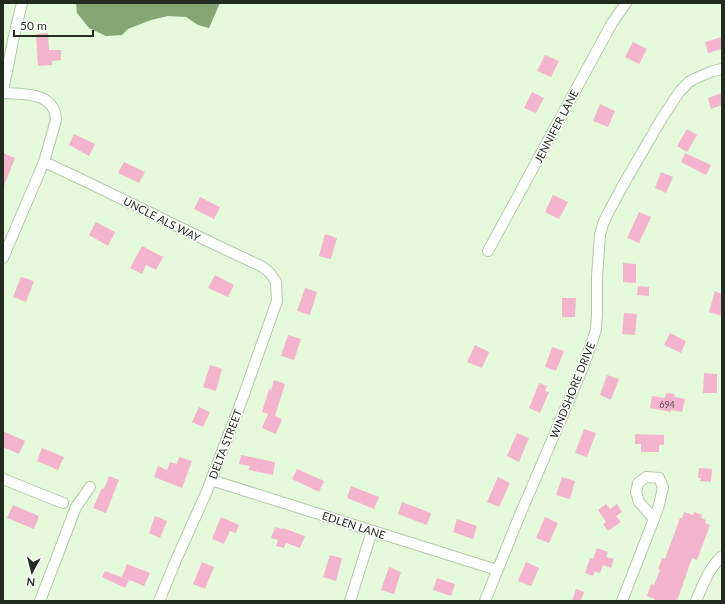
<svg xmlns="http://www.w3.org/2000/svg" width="725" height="604" font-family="Lato,sans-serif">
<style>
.water{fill:#85a773}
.building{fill:#f5b4ce}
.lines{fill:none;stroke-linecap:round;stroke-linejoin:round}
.street-casing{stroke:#b4c9aa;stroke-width:12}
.street{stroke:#fff;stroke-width:10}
.labels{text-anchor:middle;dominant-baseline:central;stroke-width:3;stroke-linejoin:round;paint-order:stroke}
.number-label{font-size:9px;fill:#584e4c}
.street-label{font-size:11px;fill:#242c20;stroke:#fff}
</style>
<rect width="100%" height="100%" fill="#e4fada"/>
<path class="water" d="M76 3H220L209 28 198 25 186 17 168 16 151 20 128 29 122 35 106 36 89 28 77 13Z"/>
<path class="building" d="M48 33 49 50H61V60L52 61V65L38 66 36 34Z
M722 37V49L708 53 705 42Z
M633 42 647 49 639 64 625 57Z
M545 55 559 61 551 77 537 71Z
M532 92 544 98 536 113 524 108Z
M722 93V105L711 109 708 98Z
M600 104 615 111 608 127 593 121Z
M687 129 697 135 687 152 677 146Z
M74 134 95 144 89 156 69 145Z
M3 153 15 158 4 186H3Z
M685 153 711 165 706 175 681 162Z
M124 162 145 172 139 183 118 173Z
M661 172 673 177 666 193 655 188Z
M553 195 568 202 559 219 545 212Z
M200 197 220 207 214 219 194 209Z
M639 212 651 217 639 243 627 238Z
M96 222 115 232 108 246 89 235Z
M325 234 337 238 331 259 319 256Z
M142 246 163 257 156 270 146 265 142 274 130 268Z
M623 263 636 264V283L623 282Z
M215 275 234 285 228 297 208 288Z
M21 277 34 281 26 302 13 297Z
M638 286 649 287V296L637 295Z
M305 288 317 292 310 315 297 311Z
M715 291 722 294V316L709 312Z
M562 298H576L575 317H562Z
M624 313 637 314 635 335 622 334Z
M670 333 686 341 681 353 664 345Z
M288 335 301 339 294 360 281 356Z
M475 345 489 352 482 368 467 362Z
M552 347 564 351 556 371 545 367Z
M210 365 222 369 216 391 203 387Z
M704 373 717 374V393H703Z
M607 375 619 379 611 400 600 395Z
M274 380 285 384 275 416 282 419 276 434 262 428 268 414 262 412 269 389 271 390Z
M539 383 547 386 545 391 549 392 540 413 529 408Z
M666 393 675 394 674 397 685 399 682 412 671 410V412L650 408 652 396 665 398Z
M199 407 210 412 203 427 192 422Z
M584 429 596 433 587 457 575 453Z
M3 431 25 441 19 454 3 447Z
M517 433 529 438 519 462 507 456Z
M635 434 664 435V445H659V452H641V444H635Z
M42 448 64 457 58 470 37 461Z
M241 455 275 462 273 475 249 470 250 466 239 464Z
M179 457 192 461 182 488 154 477 158 466 167 470 170 462 177 464Z
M699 468 712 469 711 482 700 481 701 478H698Z
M297 469 324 481 319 492 292 479Z
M109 476 119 480 106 513 93 508 102 488 104 489Z
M498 477 510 483 499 507 487 502Z
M562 477 575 481 570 499 556 495Z
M351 486 379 497 374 509 347 498Z
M402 502 431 513 427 525 398 514Z
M606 504 610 509 617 504 622 512 616 516 621 522 608 531 603 524 606 522 598 510Z
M13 505 39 516 34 529 7 518Z
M684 512 693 515 694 512 702 515 701 518 706 520 705 523 710 525 697 560 692 558 677 601H654L655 599 647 596 651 584 654 585 660 570H658L662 558 665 559 680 518H682Z
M155 516 167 521 160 538 149 533Z
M221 517 239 525 236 533 230 531 224 544 212 539Z
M545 517 558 523 549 543 536 538Z
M457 519 477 526 473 539 453 532Z
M275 527 282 529 283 528 305 536 300 548 286 543 284 548 276 546 278 540 271 538Z
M597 548 608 552 606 557 614 559 611 568 603 565 600 573 595 571 593 576 585 573 590 558 593 559Z
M330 555 342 558 336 581 323 577Z
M202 562 214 567 205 589 193 584Z
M526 562 539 568 531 586 518 581Z
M127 564 150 573 144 586 122 577Z
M389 567 401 572 394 594 381 590Z
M105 571 129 580 125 588 102 577Z
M437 578 455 584 451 596 433 590Z
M576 589 584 592 581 601H572Z"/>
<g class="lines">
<g class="street-casing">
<path id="street" d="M3 91 14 36 22 3
M3 93C24 94 55 92 56 120L44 162 3 258
M44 162C117 195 188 233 261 266L269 272 273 277 276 282 277 301 243 397 207 491 176 560 159 601
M488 251 612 23 626 3
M3 479 63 503
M211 480 497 570
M40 601 76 507 90 487
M350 601 372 531
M485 601 519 517 582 370 594 336 596 329 597 314V277L600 235 603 224 606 217 622 187 662 118 680 91 689 82 696 78 713 71 722 69
M622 601 654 519 659 505 663 487 659 478 646 477 638 483 636 492 639 502 654 519
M696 601C703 585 709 568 722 556"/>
</g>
<use href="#street" class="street"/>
</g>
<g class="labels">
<g class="number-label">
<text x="667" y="404">694</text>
</g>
<g class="street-label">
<text transform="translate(556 126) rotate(-62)">JENNIFER LANE</text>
<text transform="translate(162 219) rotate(27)">UNCLE ALS WAY</text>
<text transform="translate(572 390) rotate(-68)">WINDSHORE DRIVE</text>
<text transform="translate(225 444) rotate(-69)">DELTA STREET</text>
<text transform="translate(354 525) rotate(18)">EDLEN LANE</text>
</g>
</g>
<rect width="725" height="604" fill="none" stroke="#242c20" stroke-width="8"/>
<g transform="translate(32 572) rotate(187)" stroke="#ffffff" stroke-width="3" paint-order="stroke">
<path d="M0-3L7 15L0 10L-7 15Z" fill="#242c20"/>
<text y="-6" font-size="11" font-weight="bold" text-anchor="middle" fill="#242c20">N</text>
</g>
<path d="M14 30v6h79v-6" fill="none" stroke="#242c20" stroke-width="2"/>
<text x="20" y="30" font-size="12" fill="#242c20" stroke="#ffffff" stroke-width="3" paint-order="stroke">50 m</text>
</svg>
